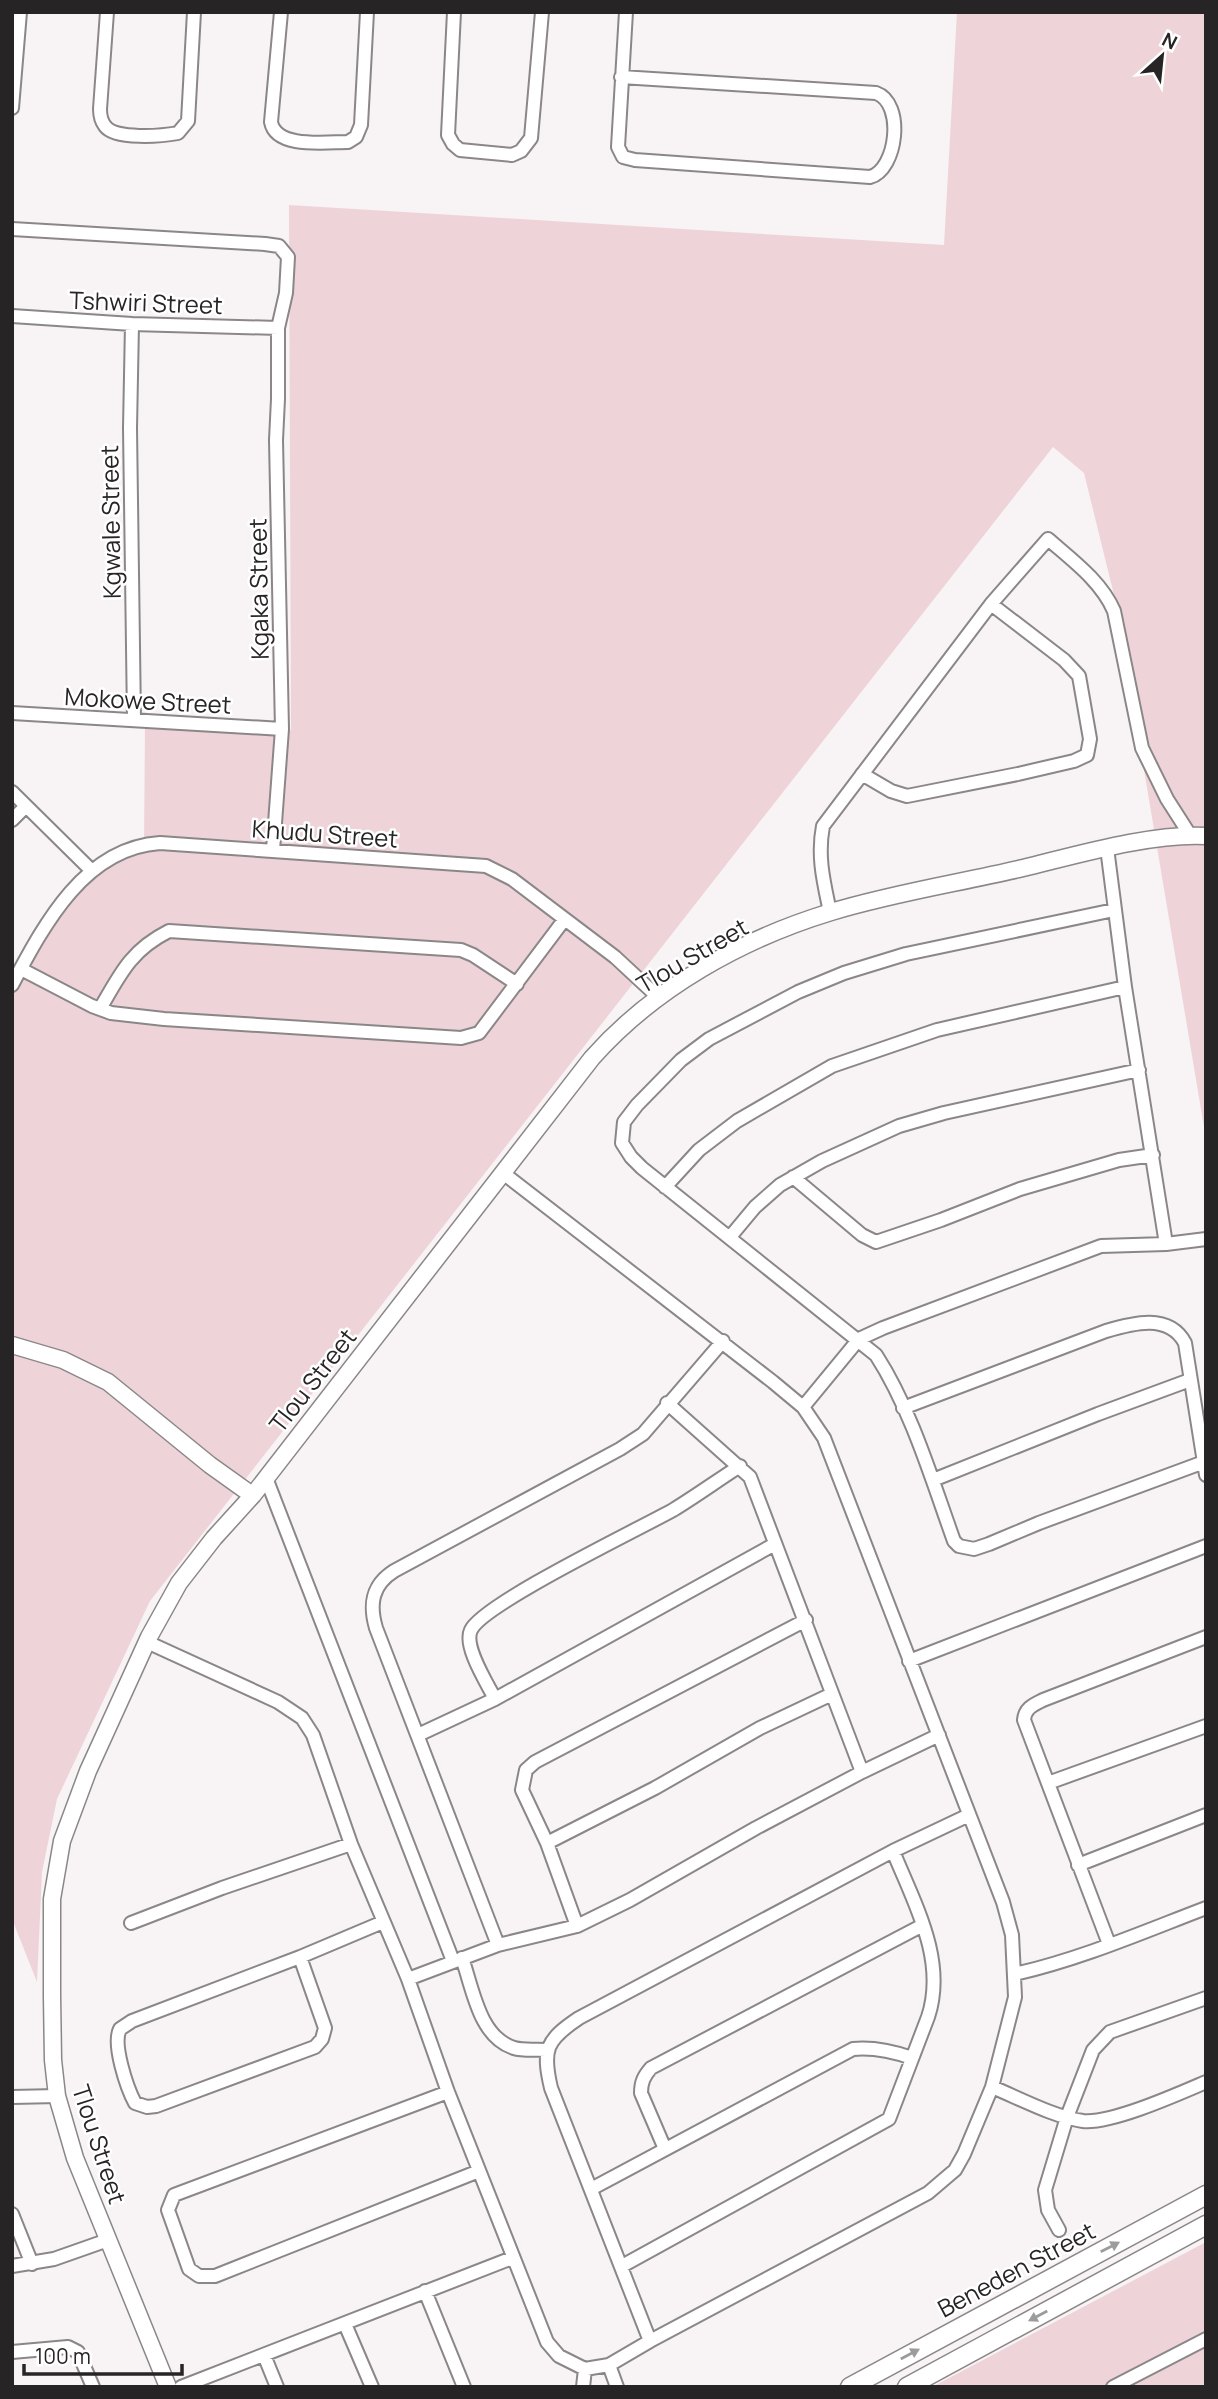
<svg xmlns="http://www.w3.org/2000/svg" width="1218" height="2399" font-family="Manrope,sans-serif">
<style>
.green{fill:#eed4d8}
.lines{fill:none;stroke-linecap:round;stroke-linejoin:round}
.minor-casing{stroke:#8b8788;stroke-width:16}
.tertiary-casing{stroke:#8b8788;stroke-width:19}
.secondary-casing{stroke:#8b8788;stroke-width:21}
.minor{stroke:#fff;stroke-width:12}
.tertiary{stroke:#fff;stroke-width:16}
.secondary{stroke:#fff;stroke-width:18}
.oneway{fill:#9d9c9c}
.labels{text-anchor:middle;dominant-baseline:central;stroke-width:5;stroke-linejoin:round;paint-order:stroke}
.street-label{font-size:24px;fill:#262424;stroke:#fff}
</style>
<rect width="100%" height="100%" fill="#f8f3f4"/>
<path class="green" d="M957 12H1206V1139L1116 603 1084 473 1053 447 150 1601 57 1799 42 1872 37 1982 12 1919V991L50 919 90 871 144 846 145 727 291 730 289 205 944 245Z
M1206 2242V2387H932Z"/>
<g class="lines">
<g class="minor-casing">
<path id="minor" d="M107 12 100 109C100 115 101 121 105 126 115 140 162 136 178 133L188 121 194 12
M281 12 271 122C276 149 326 142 348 142L356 137 361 125 367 12
M454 12 448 135 453 144 460 150 512 155 521 151 531 138 542 12
M621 77 876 93C905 103 897 170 870 177L635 160 623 157 618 147 626 12
M12 108 20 12
M12 229 265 244 279 246 288 257 286 293 278 328V399L276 440 282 729 273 850
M12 316 132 324 278 328
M132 324 130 428 134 719
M12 713 282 729
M862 774 891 791 907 796 1018 774 1074 761 1087 755 1090 739 1079 676 1064 660 991 604
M12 792 92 871
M12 820 25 807
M1107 848 1125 987 1166 1244
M1114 910 906 954 844 973 798 992 709 1039 681 1060 637 1105 624 1122 622 1143 631 1157 642 1168 876 1355C911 1409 932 1480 954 1541L959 1546 974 1549 989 1544 1039 1523 1204 1462
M830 912C824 883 817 857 823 826L991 604 1048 539C1072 560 1101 581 1114 611L1142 748 1167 799 1190 835
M21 969 92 1006 111 1013 164 1019 461 1038 479 1033 564 920
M12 985C44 925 84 848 160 843L486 866 512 879 615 957 657 996
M100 1009C120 974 131 950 169 931L461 950 473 955 517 984
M793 1177 862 1235 876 1242 941 1220 1020 1189 1119 1160 1153 1155
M665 1187 699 1150 737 1121 832 1066 937 1030 1125 987
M730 1237 755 1207 780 1185 822 1161 899 1126 944 1113 1139 1070
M667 1403 750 1477 862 1772
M803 1407 859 1339 883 1328 1101 1246 1166 1244 1206 1239
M903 1408 1106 1331C1133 1323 1169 1313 1185 1343L1206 1475
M266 1478 453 1961
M933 1480 1098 1414 1190 1380
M147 1642 278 1702 302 1718 313 1735 351 1844 408 1979 448 2092 547 2342 559 2356 585 2369 609 2365 650 2341 928 2193 955 2170 964 2154 992 2087 1015 1997 1012 1935 1003 1902 824 1438 803 1407 773 1382 503 1173
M909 1661 1206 1546
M495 1699C487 1683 463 1646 471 1630 483 1604 639 1529 673 1510 696 1496 718 1480 740 1466
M418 1735 495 1699 775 1544
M1048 1783 1206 1726
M547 1843 655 1788 760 1728 832 1694
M1078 1865 1206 1815
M131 1923 222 1888 351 1844
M577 1926 547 1843 522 1790 526 1770 535 1762 806 1620
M1109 1944 1024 1720C1025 1708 1033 1705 1043 1700L1206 1637
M498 1945 376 1628C369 1604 372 1585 394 1571L620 1449 643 1434 723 1341
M300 1957 325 2028 322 2039 315 2047 156 2106 147 2107 135 2103C127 2088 112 2044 120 2029L132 2021 300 1957 383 1922
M462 1958C473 1989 479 2037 514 2048 524 2051 537 2049 547 2050
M1015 1974C1081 1959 1143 1932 1206 1908
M408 1979 498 1945 577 1926 630 1900 756 1828 862 1772 939 1735
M992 2087C1019 2098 1054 2117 1083 2121 1111 2124 1178 2094 1206 2082
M448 2092 174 2195 168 2210 189 2269 199 2276H215L479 2171
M12 2097 57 2096
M665 2149 641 2093C641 2082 644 2076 651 2068L923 1925
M591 2189 853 2049C874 2047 892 2051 912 2058
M12 2214 32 2264
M1059 2230 1048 2210 1045 2190 1067 2117 1093 2050 1110 2032 1206 1998
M12 2266 54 2259 108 2240
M622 2266 889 2119 928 2017C947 1960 914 1903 893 1851
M425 2291 464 2387
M345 2324 372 2387
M650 2341 551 2088C542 2050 546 2040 579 2018L893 1851 969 1815
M12 2352 68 2347 78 2352 93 2387
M264 2355 277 2387
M609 2365 617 2387
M181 2387 512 2258
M583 2387 585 2369
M1113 2387 1206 2339"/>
</g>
<g class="tertiary-casing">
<path id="tertiary" d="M12 1345 63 1360 108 1382 210 1465 252 1495
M168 2387 75 2158 57 2096 53 2060 52 1996V1899L62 1841 88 1771 149 1637 179 1583 214 1538 253 1495 592 1058C654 988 742 939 831 912 893 893 959 883 1023 868 1077 855 1151 833 1206 836"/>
</g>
<g class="secondary-casing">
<path id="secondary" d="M850 2387 1206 2195
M907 2387 1206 2225"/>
</g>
<use href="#minor" class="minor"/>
<use href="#tertiary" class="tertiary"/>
<use href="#secondary" class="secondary"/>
</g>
<defs><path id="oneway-solid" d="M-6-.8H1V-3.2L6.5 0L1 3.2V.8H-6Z" transform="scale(1.75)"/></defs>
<g class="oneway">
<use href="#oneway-solid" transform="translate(1110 2247) rotate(-27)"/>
<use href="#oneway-solid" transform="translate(1038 2316) rotate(152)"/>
<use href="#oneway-solid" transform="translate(910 2354) rotate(-28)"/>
</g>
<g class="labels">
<g class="street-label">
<text transform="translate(146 302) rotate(2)">Tshwiri Street</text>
<text transform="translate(110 522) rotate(-91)">Kgwale Street</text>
<text transform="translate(258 589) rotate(-91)">Kgaka Street</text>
<text transform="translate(148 700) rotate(3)">Mokowe Street</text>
<text transform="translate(325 833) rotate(4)">Khudu Street</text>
<text transform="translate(692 955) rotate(-30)">Tlou Street</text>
<text transform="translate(312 1380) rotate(-52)">Tlou Street</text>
<text transform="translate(100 2144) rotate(72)">Tlou Street</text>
<text transform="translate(1016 2269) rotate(-28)">Beneden Street</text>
</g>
</g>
<rect width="1218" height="2399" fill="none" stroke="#262424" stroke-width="28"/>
<g transform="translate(1162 56) rotate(27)" stroke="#ffffff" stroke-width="5" paint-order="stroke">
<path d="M0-5L12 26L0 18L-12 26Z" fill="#262424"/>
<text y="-10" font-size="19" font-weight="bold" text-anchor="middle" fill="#262424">N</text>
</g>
<path d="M24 2364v10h158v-10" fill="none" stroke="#262424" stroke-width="3.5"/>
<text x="35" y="2364" font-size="21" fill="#262424" stroke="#ffffff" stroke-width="5" paint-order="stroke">100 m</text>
</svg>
